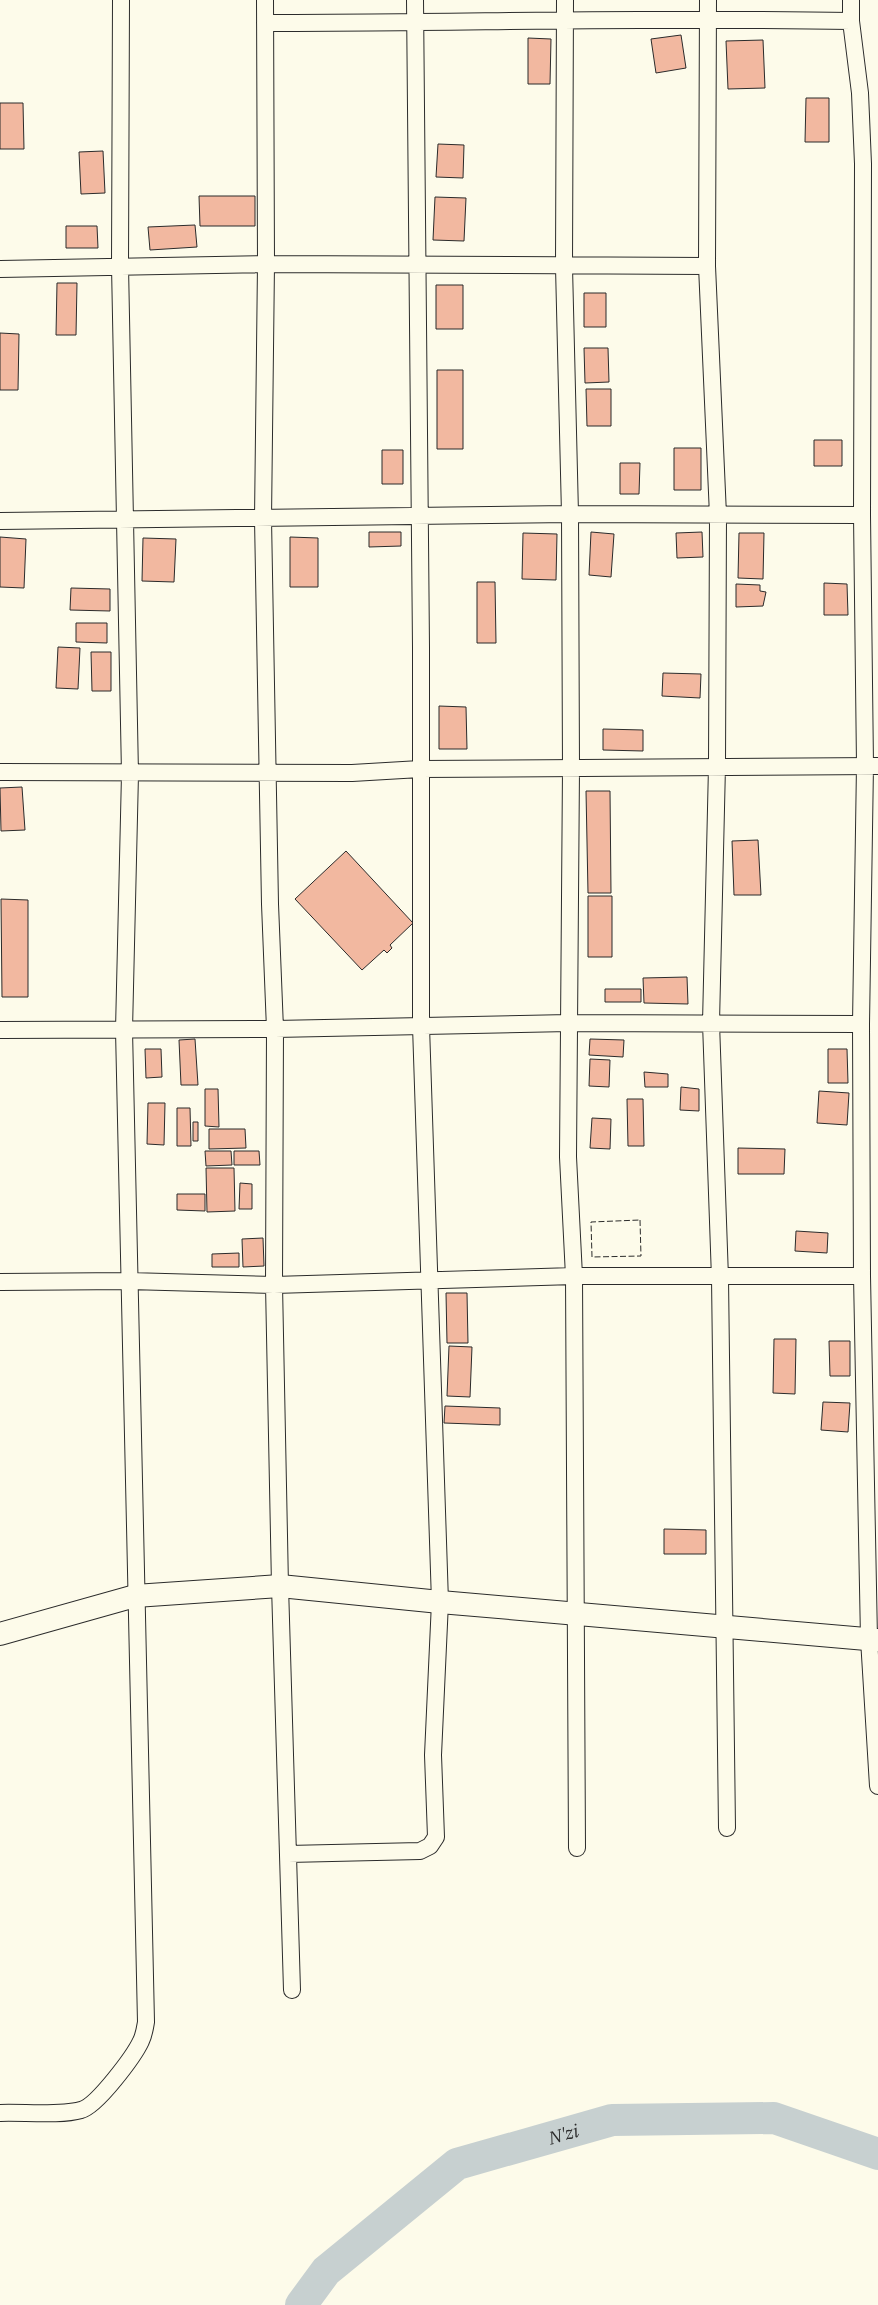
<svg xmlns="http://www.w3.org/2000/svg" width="878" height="2305" font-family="'IBM Plex Serif',serif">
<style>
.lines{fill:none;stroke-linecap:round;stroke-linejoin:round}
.river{stroke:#c7d0d0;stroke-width:32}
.building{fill:#f2b8a0;stroke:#2b2b2b}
.minor-casing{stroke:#2b2b2b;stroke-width:18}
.secondary-casing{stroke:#2b2b2b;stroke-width:24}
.minor{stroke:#fdfbea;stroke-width:16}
.secondary{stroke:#fdfbea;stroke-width:22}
.fence{stroke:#2b2b2b;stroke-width:1;stroke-dasharray:6 2.5;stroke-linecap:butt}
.labels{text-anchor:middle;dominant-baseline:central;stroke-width:4;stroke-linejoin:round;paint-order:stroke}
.water-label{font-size:18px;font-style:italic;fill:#2b2b2b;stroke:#fdfbea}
</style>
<rect width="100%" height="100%" fill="#fdfbea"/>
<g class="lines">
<path class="river" id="s1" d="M301 2305 326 2271 457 2164 612 2120 774 2118 878 2154"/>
</g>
<path class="building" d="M681 35 686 68 656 73 651 39Z
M528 38 551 39 550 84H528Z
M763 40 765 88 728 89 726 41Z
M806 98H829V142H805Z
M0 103H23L24 149H0Z
M438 144 464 145 463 178 436 177Z
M103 151 105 193 81 194 79 152Z
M199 196H255V226H200Z
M435 197 466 198 464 241 433 240Z
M195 225 197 247 150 250 148 227Z
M66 226H97L98 248H66Z
M57 283H77L76 335H56Z
M436 285H463V329H436Z
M584 293H606V327H584Z
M0 333 19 334 18 390H0Z
M584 348H608L609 382 585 383Z
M437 370H463V449H437Z
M586 389H611V426H587Z
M814 440H842V466H814Z
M674 448H701V490H674Z
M382 450H403V484H382Z
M620 463H640L639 494H620Z
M369 532H401V546L369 547Z
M591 532 614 534 611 577 589 575Z
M702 532 703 557 677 558 676 533Z
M523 533 557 534 556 580 522 579Z
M739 533H764L763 579 738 578Z
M0 537 26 539 24 588 0 587Z
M290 537 318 538V587H290Z
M143 538 176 539 174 582 142 581Z
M477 582H495L496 643H477Z
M824 583 847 584 848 615H824Z
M736 584 760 585V591L766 592 763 606 736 607Z
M71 588 110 589V611L70 610Z
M76 623H107V643L76 642Z
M58 647 80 648 78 689 56 688Z
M91 652H111V691H92Z
M663 673 701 674 700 698 662 696Z
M439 706 466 707 467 749H439Z
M603 729 643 730V751L603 750Z
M22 787 25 830 1 831 0 788Z
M586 791H610L611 893H588Z
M758 840 761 895H734L732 841Z
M346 851 413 923 390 945 392 948 387 953 384 950 362 970 295 899Z
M588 896H612V957H588Z
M1 899 28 900V997H2Z
M687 977 688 1004 644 1003 643 978Z
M605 989H641V1002H605Z
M195 1039 198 1085H181L179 1040Z
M590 1039 624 1040 623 1057 589 1055Z
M145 1049H161L162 1077 146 1078Z
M828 1049H847L848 1083H828Z
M590 1059 610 1060 609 1087 589 1086Z
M644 1072 668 1074V1087H645Z
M681 1087 699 1089V1111L680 1110Z
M205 1089H218L219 1127 205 1126Z
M819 1091 849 1093 847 1125 817 1123Z
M627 1099H643L644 1146H628Z
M148 1103H165L164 1145 147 1144Z
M177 1108H190L191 1146H177Z
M592 1118 611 1119 610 1149 590 1148Z
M193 1122H198V1141H193Z
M209 1129H245L246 1148 209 1149Z
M738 1148 785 1149 784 1174H738Z
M205 1151H231L232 1165 206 1166Z
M234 1151H259L260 1165H234Z
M206 1168H234L235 1211 207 1212Z
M240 1183 252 1184V1209H239Z
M177 1194H205V1211L177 1210Z
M796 1231 828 1233 827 1253 795 1251Z
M263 1238 264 1266 243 1267 242 1239Z
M239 1253V1267H212V1254Z
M446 1293H467L468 1343H447Z
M774 1339H796L795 1394 773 1393Z
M829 1341H850V1376H830Z
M449 1346 472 1347 470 1397 447 1396Z
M823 1402 850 1403 848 1432 821 1430Z
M445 1406 500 1408V1425L444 1423Z
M664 1529 706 1530V1554H664Z"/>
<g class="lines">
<g class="minor-casing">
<path id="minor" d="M265 0 266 264 263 519 270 904 275 1029 274 1285 280 1586 292 1990
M565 0 564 267 570 514 571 768 568 1157 574 1276 577 1848
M708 0 707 266 718 515 717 766 711 1023 720 1278 727 1828
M851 0V21L860 93 863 164 862 515 865 765 861 1024 862 1276 869 1639 878 1786
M265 23C461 23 656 17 851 21
M0 269 266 264 707 266
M0 521 570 514 862 515
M0 772 352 773 420 769 878 766
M0 1030 275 1029 569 1023 861 1024
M0 1282 129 1281 274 1285 574 1276H862
M288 1854 420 1851 430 1846 436 1837 433 1755 440 1602 421 1026V648L415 0
M0 2113C23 2112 60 2116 81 2110 97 2106 134 2056 141 2041 144 2035 145 2028 146 2022L124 1030 130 774 120 266 121 0"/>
</g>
<g class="secondary-casing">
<path id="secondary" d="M0 1634 135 1596 280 1586 440 1602 878 1640"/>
</g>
<use href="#minor" class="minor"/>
<use href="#secondary" class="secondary"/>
<path class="fence" d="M640 1220 641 1256 592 1257 591 1222Z"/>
</g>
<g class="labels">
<g class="water-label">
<text stroke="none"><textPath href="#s1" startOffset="322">N'zi</textPath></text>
</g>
</g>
</svg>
